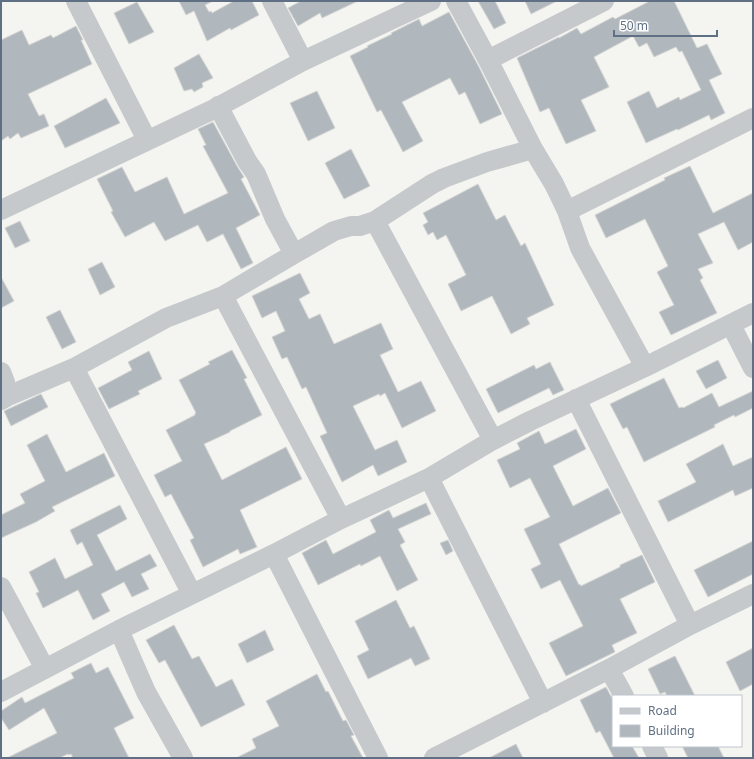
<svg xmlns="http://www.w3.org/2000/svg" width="754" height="759" font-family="'Noto Sans',sans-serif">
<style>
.building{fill:#b0b7bd;stroke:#d5d5d3}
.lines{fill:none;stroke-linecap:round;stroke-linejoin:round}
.minor{stroke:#c6c9cc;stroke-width:20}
</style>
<rect width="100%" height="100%" fill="#f4f5f0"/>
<path class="building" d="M179 1H213L205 5 209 12 211 11 212 13 234 1H252L259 15 231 30 230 28 207 41 194 11 186 15Z
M301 1H358L322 18 320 13 298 26 288 8Z
M478 1H495L506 23 494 29Z
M525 1H557L531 14Z
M650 1H674L697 48 707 44 722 74 709 80 725 113 711 120 709 115 678 130 677 129 646 143 627 102 649 91 657 108 679 97 680 100 701 90 682 51 679 52 676 47 654 57 647 43 639 47 633 36 594 57 609 87 581 100 596 131 566 144 549 108 540 112 517 58 559 37V38L577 28 581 34 613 17 615 19Z
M137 2 154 32 129 44 114 13Z
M449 12 479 67 502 114 480 124 465 92 459 95 450 78 402 102 423 141 403 152 381 110 377 112 350 56 368 47 367 46 392 34 391 33 419 19 422 26Z
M76 26 83 40H81L92 64 28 94 39 116 44 114 49 126 21 138 18 133 10 139 8 136 1 141V40L22 30 29 45 51 35 53 38Z
M199 54 213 78 202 83 203 87 194 92 192 89 184 91 174 68Z
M317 91 335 128 308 141 290 103Z
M106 98 120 123 65 148 54 126Z
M213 122 237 166 244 177 241 179 260 215 236 228 253 263 241 269 223 234 207 242 198 225 165 241 154 222 125 237 111 212 113 211 97 179 122 167 135 192 167 177 184 214 228 193 203 146 206 145 198 129Z
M351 149 370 186 344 199 325 163Z
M690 166 713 213 753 193V242L738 250 724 222 698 234 713 263 698 269 703 278 700 280 717 313 671 335 659 312 674 305 657 272 668 266 645 219 606 238 595 215 665 180 664 178Z
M478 184 496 220 505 215 521 246 525 243 554 305 527 318 530 324 511 334 492 296 461 311 448 284 466 275 446 235 437 240 433 232 428 235 423 225 428 222 423 213Z
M20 221 30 241 15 248 5 228Z
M102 262 115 287 100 295 88 269Z
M300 273 310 293 299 299 309 319 320 314 334 344 381 323 393 349 380 355 398 392 421 381 436 411 402 428 385 393 380 396 379 394 353 406 375 450 397 440 407 462 378 476 373 465 342 482 320 436 327 433 306 387 302 389 287 357 282 359 272 337 285 331 276 311 262 318 252 296Z
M1 277 14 301 1 308Z
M60 310 76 342 62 349 46 317Z
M232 350 247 378 244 379 262 415 230 431V432L204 444 222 480 286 447 302 479 240 510 257 547 240 554 238 549 203 567 190 540 194 538 171 494 165 497 154 475 182 461 166 430 195 415V413H196L179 380 210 364 208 362Z
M149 351 162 379 138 391 140 394 109 409 98 388 132 370 128 362Z
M718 360 727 378 706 389 696 371Z
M550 362 564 390 553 395 549 388 498 413 486 389 534 365 536 369Z
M664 378 679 408 682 407 683 408 712 393 719 407 753 391V408L735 417 734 415 714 425 715 427 644 462 627 427 623 429 610 404Z
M41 394 48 407 11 426 4 411Z
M576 429 586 449 553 466 573 506 608 488 621 513 559 544 579 585 580 584 581 586 620 567V565L642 555 655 582 620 599 637 633 612 645 615 652 566 676 549 643 583 626 560 580 541 589 531 569 541 564 524 529 550 517 530 478 510 488 497 460 520 449 517 443 539 431 545 444Z
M47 434 66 472 104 453 115 476 52 507 55 511 36 522 1 538V515L25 503 20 494 45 481 27 445Z
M723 444 733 466 753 457V488L735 496 733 490 668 522 658 501 696 482 686 464Z
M426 503 431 514 398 529 405 542 400 545 418 580 397 591 380 556 361 566 360 564 318 585 302 553 326 540 333 554 376 532 370 520 389 510 393 518Z
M120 505 127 519 97 535 116 571 150 554 157 566 141 574 149 589 132 597 124 582 101 594 110 611 93 620 78 590 43 608 36 593 39 592 29 572 55 558 65 579 93 565 82 542 77 545 70 530Z
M448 540 453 551 446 555 440 543Z
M753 541V574L708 597 694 570Z
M396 600 410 628 414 626 430 659 415 666 411 658 368 679 357 656 369 650 355 621Z
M174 625 192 659 199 656 216 687 232 679 245 705 201 727 165 660 159 663 146 640Z
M265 630 274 650 247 663 238 644Z
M753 648V684L740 691 726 662Z
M675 656 695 696H667L665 692 660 694 648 669Z
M91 663 96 673 108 667 134 718 114 728 129 758H73L71 754 68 755V754L59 758H7L57 733 44 708 9 730 1 718V711L22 697 25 703 74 678 71 673Z
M317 674 326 692 328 691 343 721 346 720 354 735 351 736 363 758H236L256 748 252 739 279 726 266 701Z
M606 687 613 700V746H632L639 758H614L600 731 596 733 580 700Z
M516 744 523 758H489Z
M682 746H718L724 758H688Z"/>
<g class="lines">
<path class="minor" d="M76 1 147 140
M272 1 303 61
M456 1 488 60 533 149 554 184 567 211 580 248 645 367
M488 60 604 1
M218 106 247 161 256 174 275 219 294 254
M1 210 214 109 303 61 431 1
M567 211 753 118
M375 221 493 440
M223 296 341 519
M731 325 753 368
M74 368 192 594
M1 372 5 382
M576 399 690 625
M1 400 8 396 74 368 166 318 223 296 294 254 334 231 351 226H360L375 221 432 184 444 178 487 162 533 149
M429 478 543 703
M274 554 378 758
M1 587 45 669
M119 630 146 692 183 758
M609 669 624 696
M1 692 119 630 274 554 341 519 429 478 493 440 530 421 645 367 753 313
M652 746 658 758
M434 758 609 669 690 625 753 594"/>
</g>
<rect width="754" height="759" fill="none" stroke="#607084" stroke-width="4"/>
<rect x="612" y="695" width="130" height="52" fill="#ffffff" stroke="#bfc6ce"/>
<rect x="620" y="708" width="20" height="6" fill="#c6c9cc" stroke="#bfc6ce"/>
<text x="648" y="715" font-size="12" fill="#607084">Road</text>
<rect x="620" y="725" width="20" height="12" fill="#b0b7bd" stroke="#bfc6ce"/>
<text x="648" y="735" font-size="12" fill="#607084">Building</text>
<path d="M614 30v6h103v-6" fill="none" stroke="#607084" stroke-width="2"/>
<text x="620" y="30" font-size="12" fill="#607084" stroke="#ffffff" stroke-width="3" paint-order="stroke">50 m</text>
</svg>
